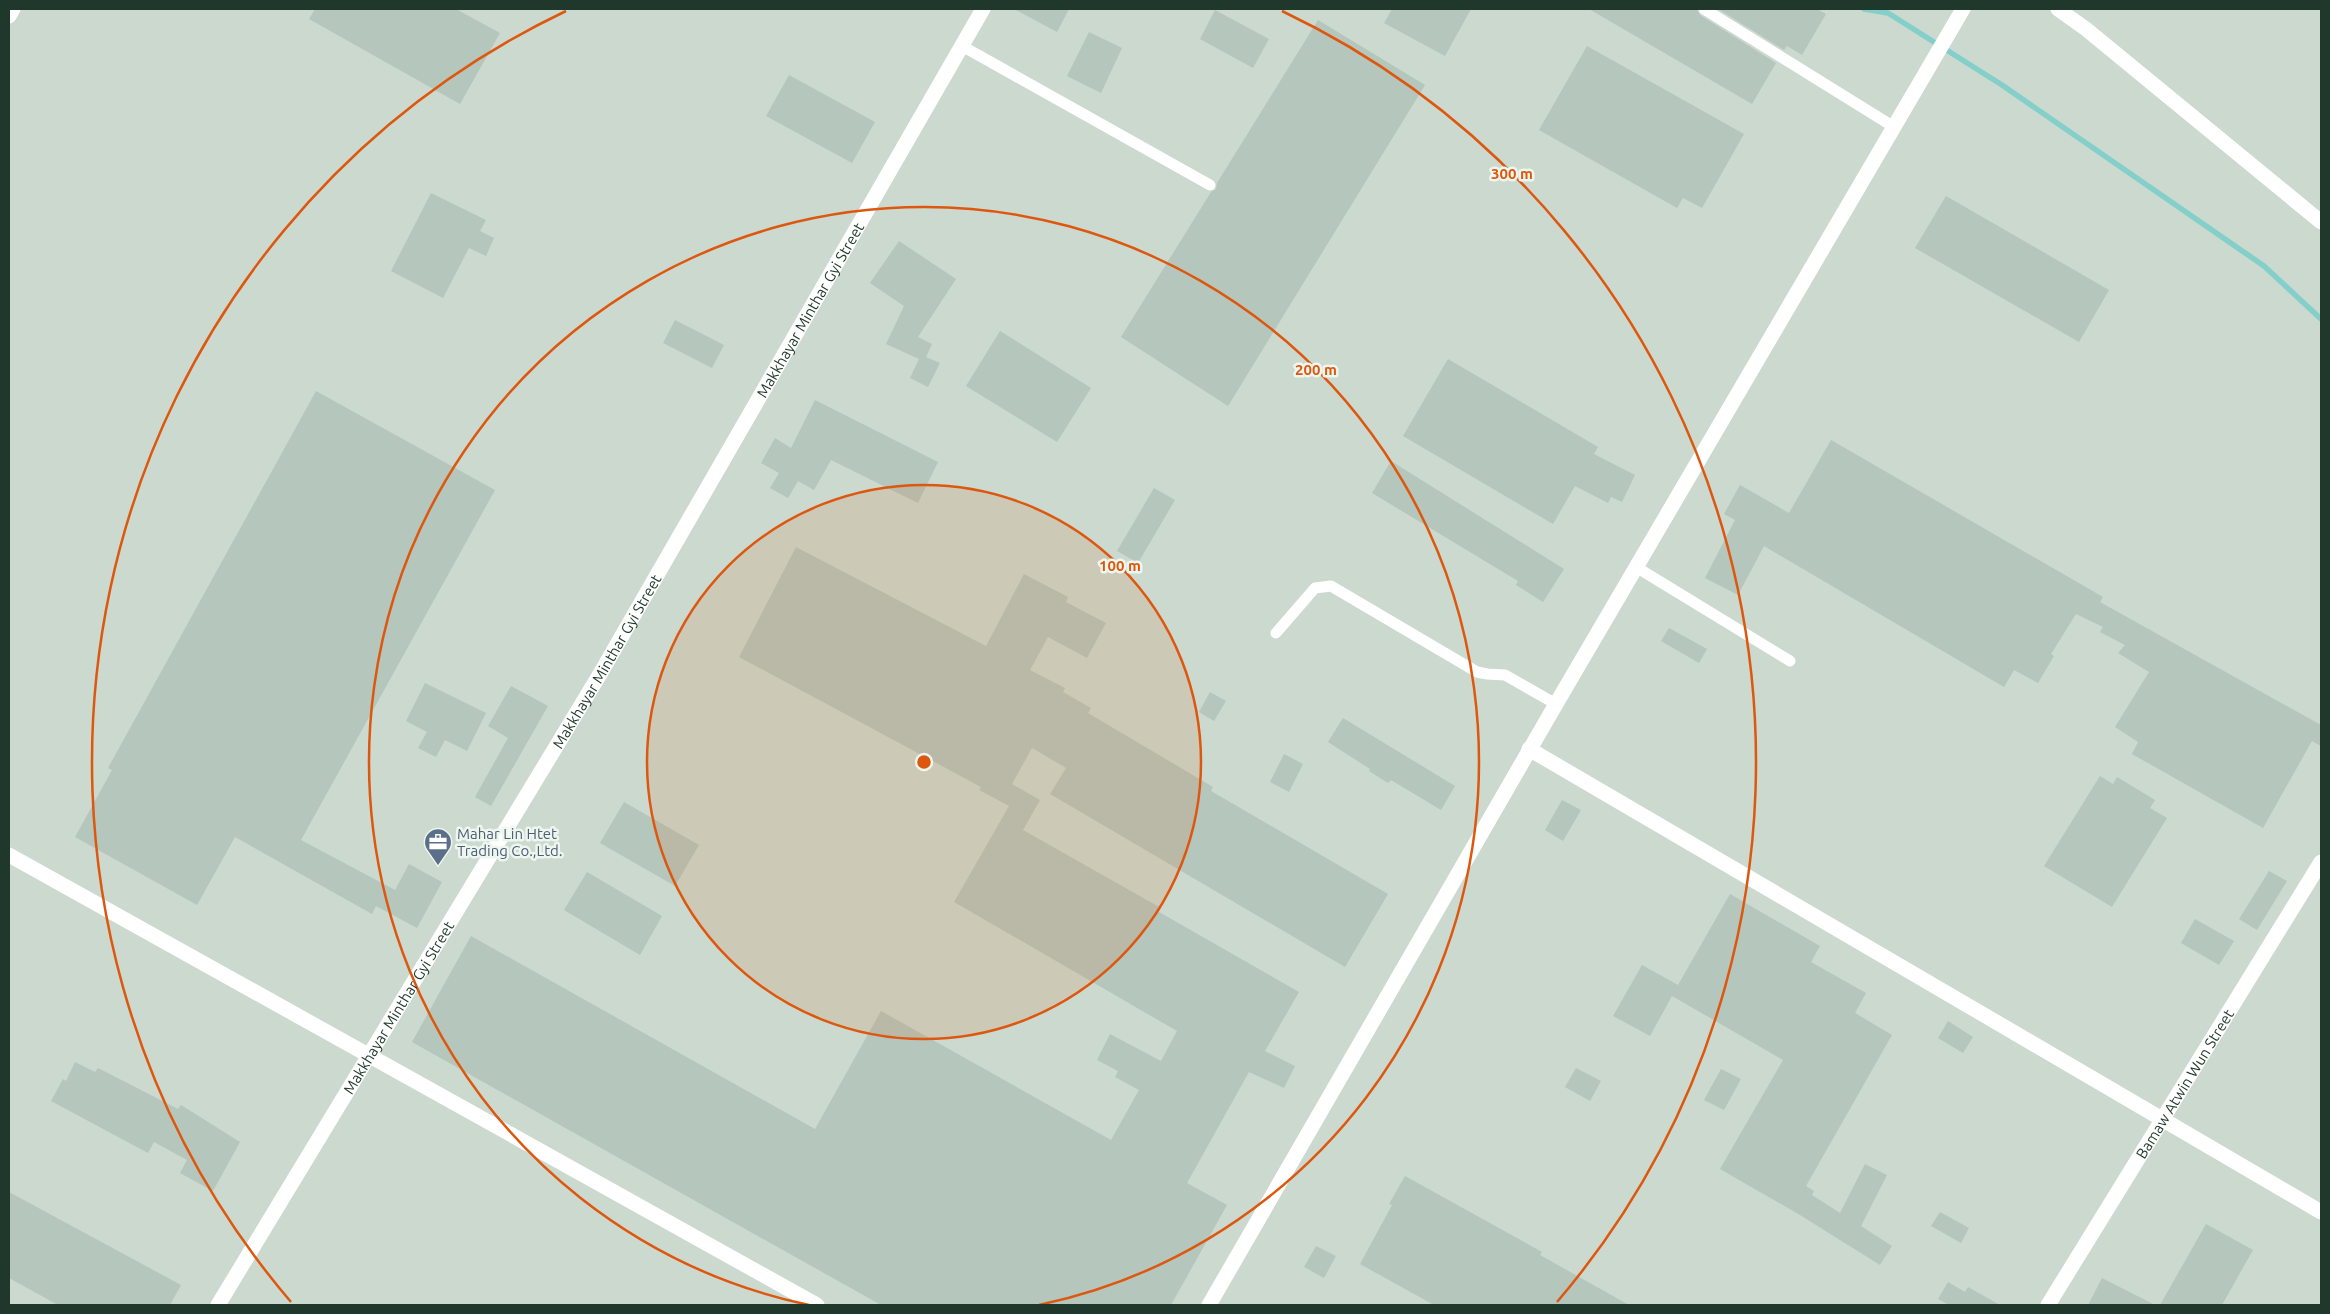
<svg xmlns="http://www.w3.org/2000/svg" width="2330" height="1314" font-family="Ubuntu,sans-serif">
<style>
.built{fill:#cbd9cf}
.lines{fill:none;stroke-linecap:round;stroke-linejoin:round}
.stream{stroke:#84cfc9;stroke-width:5.5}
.building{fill:#b5c6bc}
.lane{stroke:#fff;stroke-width:11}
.street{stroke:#fff;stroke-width:15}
.ring{fill:none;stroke:#de570e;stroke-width:2.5}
.labels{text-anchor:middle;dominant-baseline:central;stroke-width:5;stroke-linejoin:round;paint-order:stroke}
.street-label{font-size:15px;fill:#1f382b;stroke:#edf6ef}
.service-label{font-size:15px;fill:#4e5e75;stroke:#edf6ef;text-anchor:start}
.centre{fill:#de570e;stroke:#edf6ef;stroke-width:2.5}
.ring-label{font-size:15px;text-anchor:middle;font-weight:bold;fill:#de570e;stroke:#edf6ef;stroke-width:5;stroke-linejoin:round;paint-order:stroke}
</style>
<rect width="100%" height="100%" fill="#dde9e1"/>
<path class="built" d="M9 9H2321V1305H9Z"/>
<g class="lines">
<path class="stream" d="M1864 9 1888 13 2002 85 2264 266 2321 319"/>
</g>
<path class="building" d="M315 9H456L500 33 460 104 309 19Z
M1014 9H1069L1057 32Z
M1392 9H1471L1445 56 1384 23Z
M1589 9H1697L1700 15 1776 63 1752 104Z
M1718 9H1817L1826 14 1802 55 1787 46 1784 50Z
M1215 10 1269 39 1253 68 1200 39Z
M1318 20 1425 85 1228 406 1121 337 1211 192 1216 189 1217 183Z
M1089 32 1122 48 1101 93 1067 76Z
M1587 46 1744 134 1702 208 1683 198 1677 208 1539 130Z
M789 75 875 122 852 163 766 116Z
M431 193 486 220 480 231 494 238 486 256 469 248 443 298 391 271Z
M1946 196 2109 290 2079 342 1915 248Z
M899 241 956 279 918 337 932 344 926 357 940 363 928 387 910 378 919 359 886 344 904 306 870 283Z
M675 320 724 345 712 368 663 343Z
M1000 331 1091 388 1057 442 966 386Z
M1448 359 1598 447 1594 454 1635 475 1622 502 1611 497 1608 503 1575 486 1553 524 1403 436Z
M316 391 495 490 301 840 395 890 409 864 442 882 417 928 376 906 372 914 235 837 197 905 75 837 112 770 108 768Z
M815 400 938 462 918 503 831 460 814 490 798 481 788 498 770 488 779 473 761 463 775 438 791 448Z
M1831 440 2103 597 2100 602 2321 725V746L2312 741 2263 828 2132 754 2138 742 2115 727 2149 672 2118 653 2125 645 2100 632 2103 627 2076 614 2051 654 2054 656 2038 683 2014 670 2004 687 1764 546 1738 595 1705 578 1735 520 1724 514 1740 485 1789 513Z
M1391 461 1564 569 1543 602 1516 585 1518 581 1372 493Z
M1154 488 1175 500 1138 563 1117 551Z
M796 547 986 646 1024 574 1068 597 1066 602 1106 623 1087 658 1048 637 1030 670 1065 688 1063 692 1091 708 1088 713 1213 787 1211 791 1388 894 1345 967 1050 794 1066 768 1032 748 1012 784 1040 800 1023 830 1161 908 1159 912 1299 992 1265 1051 1295 1066 1284 1088 1249 1072 1187 1183 1227 1205 1171 1305H881L412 1042 471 936 815 1129 881 1011 1111 1140 1139 1090 1115 1077 1118 1071 1097 1060 1110 1034 1161 1061 1177 1031 954 902 1009 806 979 790 981 787 739 657Z
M1669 628 1707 649 1699 663 1661 641Z
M425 683 486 713 467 751 445 740 436 757 418 748 427 732 406 721Z
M511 686 548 706 491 806 475 797 508 738 488 726Z
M1210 692 1226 701 1214 721 1199 712Z
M1343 718 1455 786 1441 810 1391 780 1388 783 1369 771 1370 769 1328 742Z
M1284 754 1303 764 1289 792 1270 782Z
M2100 776 2113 784 2117 777 2155 800 2150 808 2167 818 2112 907 2044 866Z
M1562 800 1581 810 1563 841 1545 830Z
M624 802 699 845 675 886 600 843Z
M2269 871 2287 881 2257 930 2239 919Z
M587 872 662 916 640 955 564 910Z
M1730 894 1820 946 1811 962 1866 993 1855 1013 1892 1035 1806 1186 1814 1191 1812 1195 1840 1213 1865 1164 1887 1175 1861 1226 1892 1246 1880 1265 1800 1215 1720 1169 1783 1060 1672 996 1650 1036 1613 1016 1642 965 1678 985Z
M2195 919 2234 941 2219 965 2181 943Z
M1948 1021 1973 1037 1963 1053 1938 1038Z
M75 1062 95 1072 98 1068 178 1109 181 1105 240 1142 213 1191 180 1173 187 1160 154 1142 148 1153 51 1101 63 1079 66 1081Z
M1576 1068 1601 1081 1590 1101 1565 1087Z
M1721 1069 1741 1079 1724 1110 1704 1100Z
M1405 1176 1542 1252 1540 1255 1629 1305H1434L1360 1264 1392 1205 1389 1204Z
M9 1192 181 1285 170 1305H58L9 1278Z
M1940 1212 1969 1228 1961 1243 1931 1226Z
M2206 1224 2253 1250 2222 1305H2160Z
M1316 1246 1336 1256 1324 1278 1304 1267Z
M2102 1278 2155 1305H2088Z
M1948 1282 1965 1292 1968 1287 2000 1305H1949L1938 1299Z"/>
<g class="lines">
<path class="lane" d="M1704 9 1894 127
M962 46 1210 185
M1636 567 1790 661
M1276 633 1315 588 1331 586 1477 672 1487 674 1505 675 1556 704"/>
<g class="street">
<path d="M2058 9 2086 29 2321 222"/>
<path d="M9 16 13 9"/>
<path d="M1529 749 2321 1212"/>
<path d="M9 855 817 1305"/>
<path id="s1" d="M218 1305 600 674 983 9"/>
<path d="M1209 1305 1556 704 1963 9"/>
<path id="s2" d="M2048 1305 2321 862"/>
</g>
</g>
<circle cx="924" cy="762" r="277" fill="#de570e" fill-opacity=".12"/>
<g class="ring">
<circle cx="924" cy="762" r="277"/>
<path d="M809 1305A555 555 0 1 1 1039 1305"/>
<path d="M291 1302A832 832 0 0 1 566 11M1282 11A832 832 0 0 1 1557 1302"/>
</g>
<defs>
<g id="office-pin" transform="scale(1.4375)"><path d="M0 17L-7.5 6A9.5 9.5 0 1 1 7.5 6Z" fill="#5c6f8a" stroke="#edf6ef"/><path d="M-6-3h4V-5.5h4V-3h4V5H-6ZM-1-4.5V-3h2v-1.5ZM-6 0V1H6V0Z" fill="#fff"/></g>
</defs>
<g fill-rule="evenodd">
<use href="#office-pin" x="438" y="842"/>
</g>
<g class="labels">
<g class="street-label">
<text stroke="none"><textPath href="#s1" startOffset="1158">Makkhayar Minthar Gyi Street</textPath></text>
<text stroke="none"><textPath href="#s1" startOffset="752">Makkhayar Minthar Gyi Street</textPath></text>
<text stroke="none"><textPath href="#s1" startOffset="348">Makkhayar Minthar Gyi Street</textPath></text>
<text stroke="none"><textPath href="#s2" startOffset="260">Bamaw Atwin Wun Street</textPath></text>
</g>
<g class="service-label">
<text x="457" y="833">Mahar Lin Htet<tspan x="457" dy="17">Trading Co.,Ltd.</tspan></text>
</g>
</g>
<circle cx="924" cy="762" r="8" class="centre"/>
<g class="ring-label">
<text x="1512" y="179">300 m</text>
<text x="1316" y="375">200 m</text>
<text x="1120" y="571">100 m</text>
</g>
<rect width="2330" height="1314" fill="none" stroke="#1f382b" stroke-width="20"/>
</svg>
